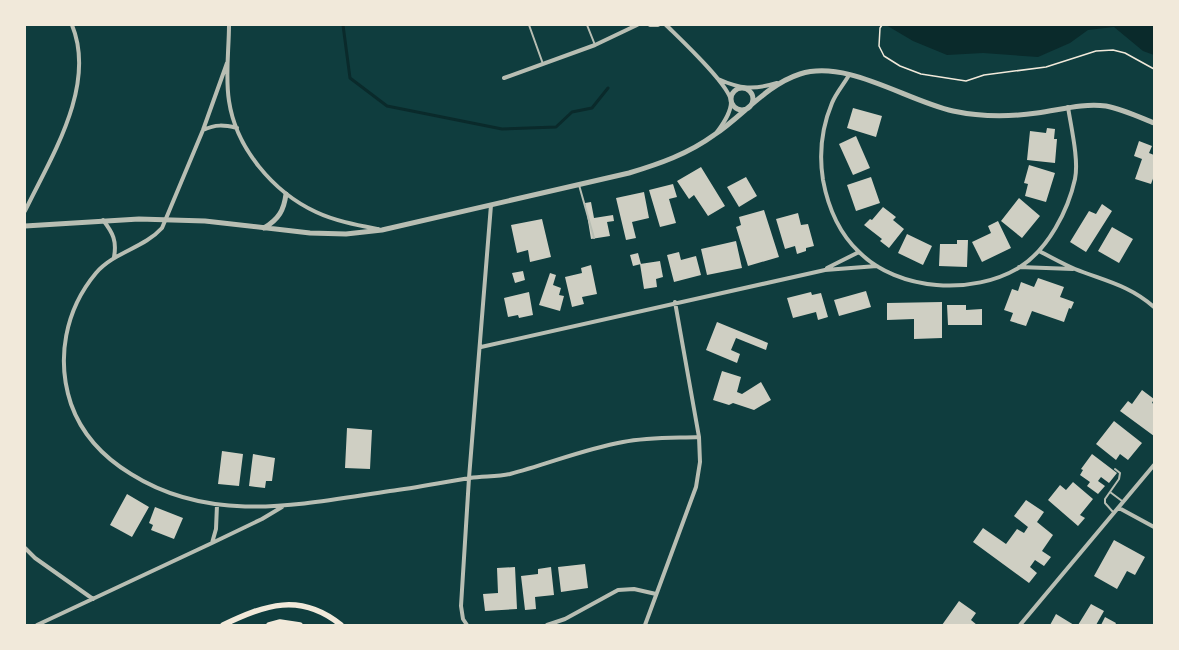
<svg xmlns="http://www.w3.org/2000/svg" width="1179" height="650" font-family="'PT Sans',sans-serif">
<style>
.water{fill:#0a2a2b}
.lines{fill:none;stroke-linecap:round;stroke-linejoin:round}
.stream{stroke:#0a2a2b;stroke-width:3}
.building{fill:#cfcfc3}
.path{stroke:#f1e9da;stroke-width:1.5}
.service{stroke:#b8beb3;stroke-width:2}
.minor{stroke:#b8beb3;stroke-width:4}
.tertiary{stroke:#b8beb3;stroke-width:5}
.secondary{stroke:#f1e9da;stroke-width:5.5}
</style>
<rect width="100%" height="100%" fill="#0f3d3e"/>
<path class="water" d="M886 25H1154V55L1143 51 1114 27 1088 30 1070 43 1038 57 983 53 947 55 913 41Z"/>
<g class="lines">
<path class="stream" d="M343 25 350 78 387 106 502 129 556 127 572 112 592 108 608 88"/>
</g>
<path class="building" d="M853 108 882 116 876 137 847 128Z
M1047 128 1055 129 1054 139H1057L1055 163 1027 160 1030 131 1046 133Z
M856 136 870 168 853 175 839 144Z
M1139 141 1152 146 1149 153 1154 155V176L1151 184 1135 179 1142 159 1134 156Z
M1029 165 1055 173 1046 202 1025 196 1028 184 1024 183Z
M701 167 725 206 708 216 694 195 689 199 677 181Z
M746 177 757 196 739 207 727 187Z
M871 177 880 203 856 211 847 185Z
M673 184 677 197 669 199 676 223 660 227 649 190Z
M644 192 649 218 632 222 636 238 626 240 616 198Z
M1019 198 1040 216 1022 238 1001 221Z
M591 202 594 218 613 215 614 221 607 222 610 236 591 239 585 203Z
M1102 204 1112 211 1086 252 1070 242 1089 211 1096 214Z
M883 207 896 217 893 220 904 229 889 248 880 241 882 239 864 225 870 219 872 220Z
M764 210 779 257 748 266 736 227 741 225 739 217Z
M798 213 801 225 808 224 814 246 806 248V251L797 254 795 246 785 249 776 219Z
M542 219 551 257 530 262 528 250 517 253 511 225Z
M998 221 1011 248 982 262 972 242 991 233 988 226Z
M1112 227 1133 239 1119 263 1098 251Z
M907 234 932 246 923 265 898 253Z
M957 240H968L967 267 939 266 940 244H957Z
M736 241 742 268 707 275 701 249Z
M679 252 681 260 696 256 701 275 674 282 667 255Z
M638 253 641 264 633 266 630 255Z
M660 261 663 277 656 279 657 287 644 289 640 264Z
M591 265 597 294 582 297 584 304 572 307 565 277 582 273 581 268Z
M523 271 525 280 515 283 512 273Z
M550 273 556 275 553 285 561 288 559 295 564 296 560 311 539 305Z
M1038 278 1064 287 1060 297 1074 302 1071 309 1069 308 1064 322 1032 311 1026 326 1010 321 1013 313 1004 310 1012 289 1018 291 1021 282 1034 287Z
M866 291 871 307 839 316 834 300Z
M529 292 533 315 519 318 518 315 508 317 504 298Z
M811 292 812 295 821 293 828 317 818 320 816 312 793 318 787 298Z
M942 302V338L914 339V319L887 320V303Z
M947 305H966V310L982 309V325H948Z
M717 322 768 343 766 350 736 338 731 350 740 354 737 363 706 350Z
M722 371 741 377 737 392 742 394 761 382 771 400 754 410 733 403 729 405 713 400Z
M1142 390 1154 399 1152 403 1154 404V436L1120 411 1128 401 1132 404Z
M1114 421 1142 443 1128 460 1120 454 1116 460 1096 444Z
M347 428 372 430 370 469 345 468Z
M222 451 243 454 239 486 218 484Z
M253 454 275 458 272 481H266L265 488 249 486Z
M1092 454 1117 473 1109 483 1101 477 1098 481 1105 486 1098 494 1087 486 1090 482 1080 475 1083 470 1081 469Z
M1073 482 1093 499 1080 515 1085 518 1078 526 1048 500 1060 485 1066 490Z
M127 494 149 507 132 537 110 525Z
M1026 500 1044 512 1037 522 1053 535 1042 551 1051 557 1044 566 1035 560 1030 567 1037 573 1029 583 973 542 983 528 1006 544 1017 529 1024 533 1028 527 1014 516Z
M155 507 183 518 174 539 151 530 153 525 149 523Z
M1114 540 1145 557 1135 575 1127 571 1117 589 1094 576Z
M585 564 588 588 561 592 558 567Z
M515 567 517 609 485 611 483 594 498 593 497 568Z
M551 567 554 595 535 597 536 609 525 610 521 576 538 574V569Z
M959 601 976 613 971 620 977 625H942Z
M1091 604 1104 611 1096 625H1078Z
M1056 614 1074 625H1050Z
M1105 617 1116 623 1115 625H1101Z"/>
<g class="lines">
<path class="path" d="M882 25 880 28 879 46 884 56 900 66 921 74 966 81 984 75 1046 67 1096 51 1113 50 1125 53 1154 69"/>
<path class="service" d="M529 25 543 64
M587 25 595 45
M579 185 594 238
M1110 492 1122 501
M1113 512 1105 503V499L1119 479 1120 473 1115 469"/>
<path class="minor" d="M229 25C229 50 225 76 229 101 236 148 273 192 316 212 335 221 357 225 378 229
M650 25H658
M666 25C679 38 731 86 731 102 731 113 723 124 717 132
M227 63 203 130 162 228C144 248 114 252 96 273 65 310 56 359 71 404 82 435 103 457 131 474 212 525 302 504 390 491 417 488 443 482 470 478 483 476 497 477 510 474 548 464 584 449 623 442 648 437 674 438 699 437
M849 75C844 84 836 93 832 103 822 127 819 155 823 180 828 207 839 233 859 252 898 291 973 296 1020 267 1048 249 1068 211 1075 179 1079 160 1071 127 1068 107
M504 78 595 45 637 25
M718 79C740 89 754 90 777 83
M203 130C216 124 224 125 237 128
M25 211C51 157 97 86 72 25
M103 220C113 233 117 241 114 257
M1039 251C1051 257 1063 264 1075 269 1105 281 1129 285 1154 307
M1019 267 1073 269
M827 268 859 252
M481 347 825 270 877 266
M1119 508 1154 527
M212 543 216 529 217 505
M25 548 35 558 93 599
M37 625 212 543 262 519 282 507
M467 625 463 619 461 606 469 478 491 205
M547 625 565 619 618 590 634 589 656 594
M645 625 696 487 700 462 699 437 675 302
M1020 625 1154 465"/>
<path class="tertiary" d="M731 99a11 11 0 1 1 22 0a11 11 0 1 1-22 0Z
M25 226 139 219 205 221 310 233 346 234 382 230 629 173C659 164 688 154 714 135 743 116 766 85 800 74 847 59 907 101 953 111 981 117 1009 117 1037 113 1060 110 1082 103 1106 106 1122 109 1139 117 1154 123
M264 228C279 219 284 210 286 194"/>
<path class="secondary" d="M223 625C265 605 300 592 341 625
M269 625 280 622 300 625"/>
</g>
<rect width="1179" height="650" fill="none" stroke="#f1e9da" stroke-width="52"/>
</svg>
